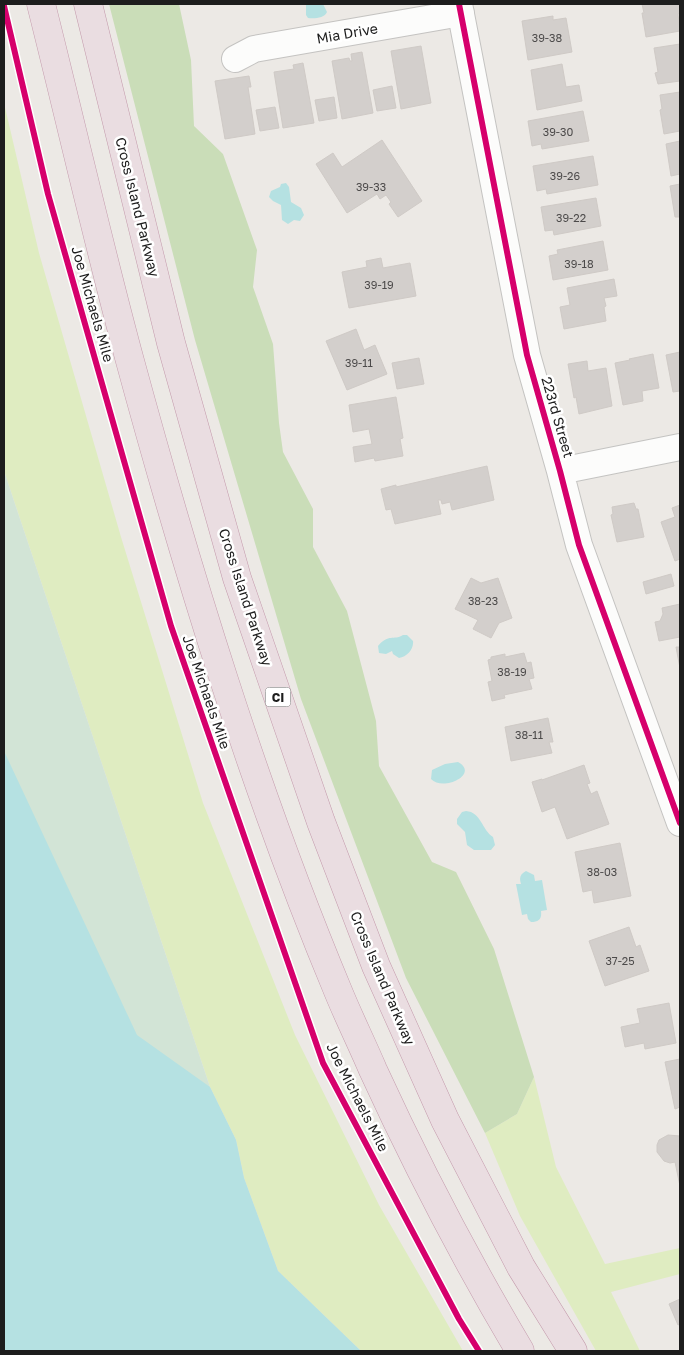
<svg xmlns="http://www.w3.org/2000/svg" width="684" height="1355" font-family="'Golos Text',sans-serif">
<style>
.grass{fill:#dfecc1}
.forest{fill:#caddb8}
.wetland{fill:#d2e4d6}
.water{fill:#b5e1e2}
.building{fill:#d3cfcc;stroke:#cfcac6}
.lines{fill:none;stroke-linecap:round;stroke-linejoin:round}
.minor-casing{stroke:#c4c3c1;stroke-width:28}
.highway-casing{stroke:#c49aac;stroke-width:29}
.minor{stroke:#fcfcfb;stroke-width:26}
.highway{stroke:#eadde1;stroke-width:28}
.cycleway-casing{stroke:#fff;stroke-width:9}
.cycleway{stroke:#d6006c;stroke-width:6}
.labels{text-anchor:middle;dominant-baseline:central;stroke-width:5;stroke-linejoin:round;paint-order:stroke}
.number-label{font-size:11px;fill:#4c4a4a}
.shield{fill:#fff;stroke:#616161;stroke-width:1}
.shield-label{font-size:12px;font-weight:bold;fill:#1d1d1d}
.street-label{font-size:14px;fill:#1d1d1d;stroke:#fff}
</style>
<rect width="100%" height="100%" fill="#ece9e5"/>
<path class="grass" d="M4 103 39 253 121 537 203 803 295 1035 379 1205 463 1351H361L278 1271 244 1178 236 1140 210 1087 4 471Z
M534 1077 556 1167 605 1264 680 1248V1274L611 1292 640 1351H596L520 1216 485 1133 517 1114Z"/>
<path class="forest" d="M109 4H179L191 60 194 126 223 154 257 250 253 287 273 344 279 423 283 452 313 509V547L347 611 376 721 379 766 432 862 456 872 494 949 534 1077 517 1114 485 1133 406 978 301 699 195 340Z"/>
<path class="wetland" d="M4 471 210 1087 236 1140 244 1178 278 1271 361 1351H4Z"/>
<path class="water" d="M306 4H323L327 12C325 18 314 19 308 18L306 15Z
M286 183 289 187 291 202 301 208 304 215 300 221 294 220 288 224 282 220 281 205 273 201 269 197 271 191 280 187 281 184Z
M403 635H407L413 641C414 649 407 657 399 658L393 654 392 651 386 654 379 653 378 646C389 633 393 641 403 635Z
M4 751 137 1035 210 1087 236 1140 244 1178 278 1271 361 1351H4Z
M458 762C480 774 443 792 431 779L432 770 445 764Z
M466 811C481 812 482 830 493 837L495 845 491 850H474L467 845 465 832 457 824V819L462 812Z
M526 871 534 875 535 881 542 880 547 910 541 911C542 919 539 922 531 922L528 919 527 914 522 915 516 884H521C519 878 520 874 526 871Z"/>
<path class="building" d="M642 4H680V13L678 14 680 31 646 37 642 13H644Z
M553 16V20L566 18 572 52 528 60 522 21Z
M680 44V81L658 84 655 73 658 72 654 48Z
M421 46 431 103 401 109 391 51Z
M362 52 373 113 342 119 332 61 349 58 350 61H352L351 54Z
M303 63 314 123 283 128 274 72 294 69 293 65Z
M562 64 566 87 579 85 582 101 537 110 531 70Z
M249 76 251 87H248L255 134 225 139 215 81Z
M392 86 396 108 377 111 373 90Z
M680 92V131L664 134 660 110 662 109 660 95Z
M334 97 337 118 319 121 315 100Z
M275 107 279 128 260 131 256 110Z
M583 111 589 141 542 149 541 144 532 146 528 121Z
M382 140 422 201 398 217 389 204 391 202 386 195 380 199 377 194 347 213 316 164 333 153 342 167Z
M680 141V174L671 176 666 144Z
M593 156 598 185 547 194 546 189 537 191 533 166Z
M680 184V217H675L670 186Z
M596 198 601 226 554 235 553 230 545 231 541 207Z
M603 241 608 270 553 280 549 256 558 254 557 250Z
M381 258 383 268 410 263 416 296 349 308 342 272 367 267 366 261Z
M614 279 617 296 604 298 606 306 604 307 606 321 564 329 560 307 570 305 567 288Z
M356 329 364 350 375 345 387 374 347 390 326 341Z
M680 352V391L673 392 666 355Z
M653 354 659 388 642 391 643 401 623 405 615 363 630 360 629 359Z
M419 358 424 384 397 389 392 363Z
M587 361 588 371 606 368 612 406 579 414 576 397 574 398 568 364Z
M396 397 403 438 400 439 403 456 375 461 374 458 355 462 353 447 372 444 369 429 353 432 349 405Z
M487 466 494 500 452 510 450 502 442 504 441 500H438L441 514 395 524 391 509 386 510 381 489 396 485V487Z
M634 503 636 509H638L644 537 617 542 611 515 613 514 612 507Z
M680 505V559L675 561 661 522 675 517 672 508Z
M671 574 674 586 646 594 643 582Z
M471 578 481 583 498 578 512 618 499 623 491 638 473 629 478 620 455 609Z
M680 604V637L659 641 655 622 660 621 663 614 662 608Z
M676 647H680V668Z
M524 653 527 663 531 662 534 678 529 679 532 689 504 695 505 698 492 701 488 682 492 681 488 660 491 659V657L505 654V657Z
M548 718 553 742H549L552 753 511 761 505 727Z
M584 765 590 783 587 784 591 794 597 791 609 824 567 839 555 807 542 812 532 782 542 779V780Z
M620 843 631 896 594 903 592 890 583 892 575 852Z
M629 927 636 947 640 945 649 971 605 986 589 941Z
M669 1003 676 1043 645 1049 644 1043 625 1047 621 1027 640 1023 637 1009Z
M680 1059V1107L675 1109 665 1062Z
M668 1135 680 1136V1186L675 1162 670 1163 664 1161 657 1152V1145L659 1140Z
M680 1299V1324L678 1325 669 1304Z"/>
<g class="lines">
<g class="minor-casing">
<path id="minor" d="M459 4 527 355 560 471 579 545 680 823
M235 59 254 49 461 13
M560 471 680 447"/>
</g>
<g class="highway-casing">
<path id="highway" d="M41 4C71 123 98 243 130 361 188 574 253 787 338 991 349 1018 362 1044 373 1070 417 1166 466 1260 520 1351
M88 4 171 343 237 578 321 822 376 966 445 1120 521 1267 573 1351"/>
</g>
<use href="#minor" class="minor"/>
<use href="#highway" class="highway"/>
<g class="cycleway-casing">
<path id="cycleway" d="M459 4 527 355 560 471 579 545 680 823
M4 6 48 194 171 626 323 1063 459 1319 479 1351"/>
</g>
<use href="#cycleway" class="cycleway"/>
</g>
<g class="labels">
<g class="number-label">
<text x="547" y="37">39-38</text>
<text x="558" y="131">39-30</text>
<text x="565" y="175">39-26</text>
<text x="371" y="186">39-33</text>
<text x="571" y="217">39-22</text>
<text x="579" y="263">39-18</text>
<text x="379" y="284">39-19</text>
<text x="359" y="362">39-11</text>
<text x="483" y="600">38-23</text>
<text x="512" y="671">38-19</text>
<text x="529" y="734">38-11</text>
<text x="602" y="871">38-03</text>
<text x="620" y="960">37-25</text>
</g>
<rect class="shield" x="265.5" y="687.5" width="25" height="19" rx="4"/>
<g class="shield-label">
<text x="278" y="697">CI</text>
</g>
<g class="street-label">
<text transform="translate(347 33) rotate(-10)">Mia Drive</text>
<text transform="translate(138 207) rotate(76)">Cross Island Parkway</text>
<text transform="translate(93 304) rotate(74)">Joe Michaels Mile</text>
<text transform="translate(558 417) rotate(74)">223rd Street</text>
<text transform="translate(246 597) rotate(72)">Cross Island Parkway</text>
<text transform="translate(207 692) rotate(71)">Joe Michaels Mile</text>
<text transform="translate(383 978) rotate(67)">Cross Island Parkway</text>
<text transform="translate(358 1097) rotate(63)">Joe Michaels Mile</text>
</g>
</g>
<rect width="684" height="1355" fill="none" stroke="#1d1d1d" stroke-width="10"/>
</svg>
